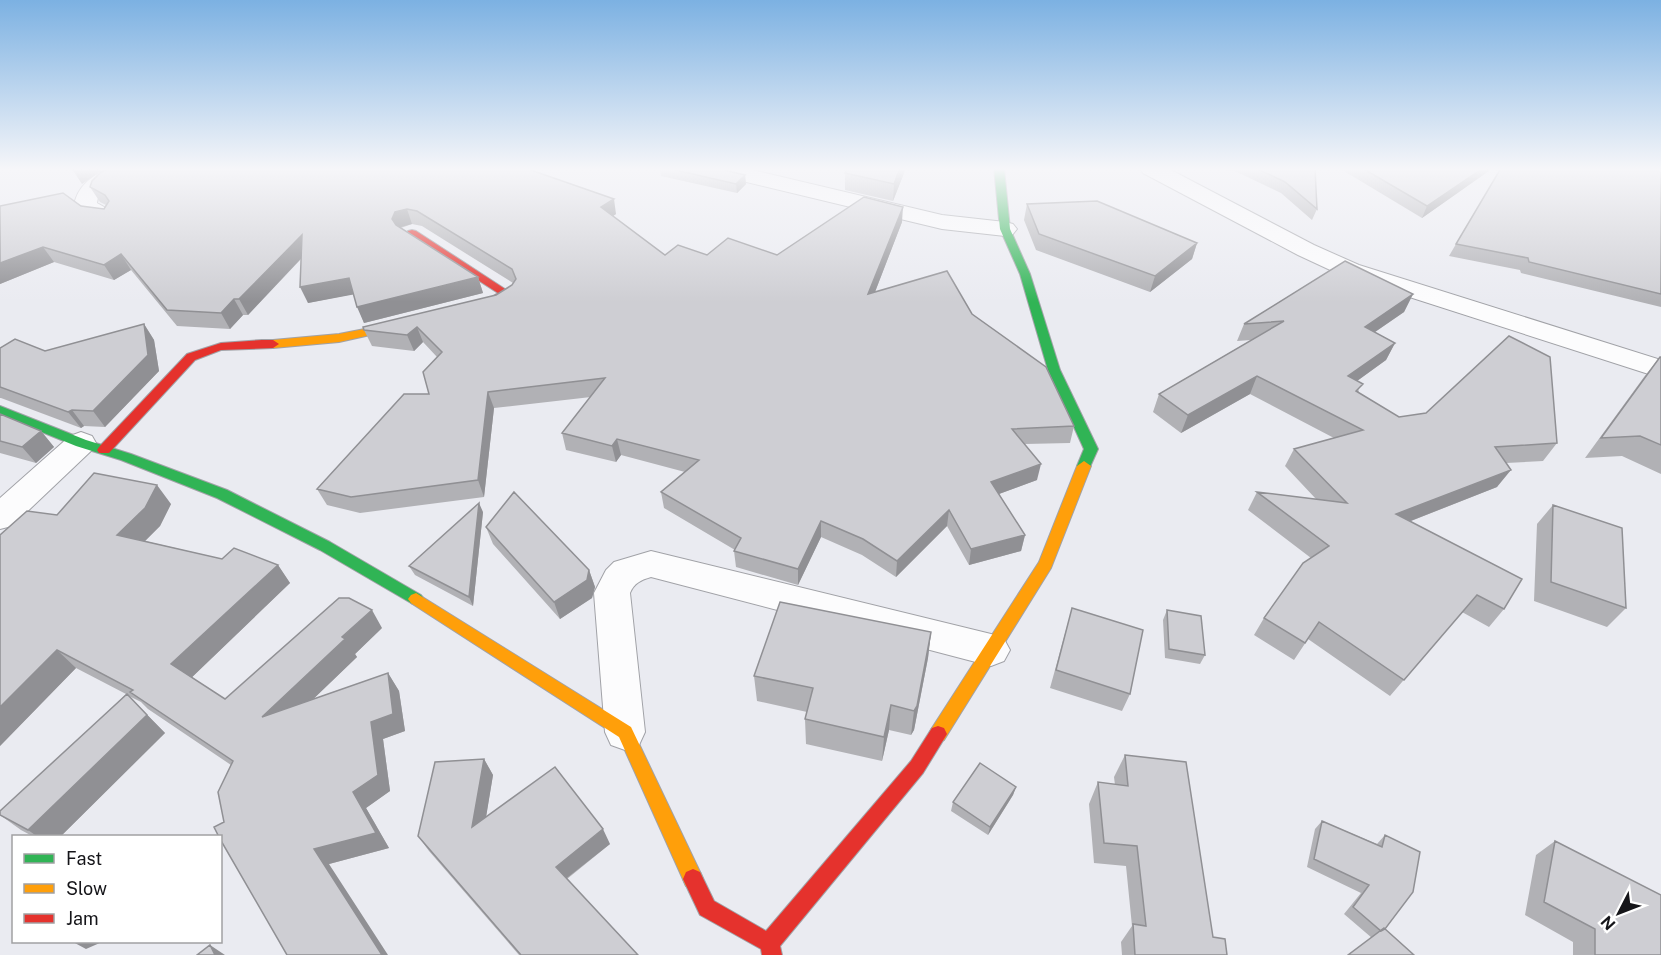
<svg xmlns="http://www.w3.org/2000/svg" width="1661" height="955" font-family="'Public Sans',sans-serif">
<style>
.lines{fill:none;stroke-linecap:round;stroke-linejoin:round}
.street-casing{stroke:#a1a2a7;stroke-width:2}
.fast-casing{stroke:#a1a2a7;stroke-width:2}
.slow-casing{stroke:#a1a2a7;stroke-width:2}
.jam-casing{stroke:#a1a2a7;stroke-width:2}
.street{fill:#fcfcfd;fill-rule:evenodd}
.fast{fill:#30b455;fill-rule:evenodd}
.slow{fill:#ff9f0a;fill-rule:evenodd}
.jam{fill:#e5322d;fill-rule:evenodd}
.wall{fill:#b1b1b5}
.shaded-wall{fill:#909094}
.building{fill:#ceced3;stroke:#909094;stroke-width:1.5}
</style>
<rect width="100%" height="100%" fill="#eaebf1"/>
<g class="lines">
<g class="street-casing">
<path id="street" d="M109 168H141C130 184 100 178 97 203L113 212 116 217 113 222C100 225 82 218 74 206 77 186 92 176 109 168Z
M706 168H744L942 215 1005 222 1013 224 1017 229 1013 234 1005 236 942 229 709 173Z
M1140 168H1167L1314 245 1359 265 1661 360V378L1341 275 1298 255 1143 173Z
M81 432 92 436 96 443 92 450 12 526 0 529V498L70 436Z
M651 551 991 634 1004 639 1010 650 1004 661 991 666 651 577C641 580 634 583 630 593L645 732 639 745 625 750 611 745 605 732 594 593 606 570 614 562Z"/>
</g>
<g class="fast-casing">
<path id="fast" d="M994 168H1004L1010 229 1030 274 1060 370 1098 449 1089 469H1079L1077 466 1084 449 1048 370 1020 274 1000 229Z
M0 406 86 440 131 454 227 490 330 542 421 595 424 599 421 603 416 605 411 603 320 550 217 498 121 460 76 446 0 415Z"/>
</g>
<g class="slow-casing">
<path id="slow" d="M411 320 415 321V325L339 342 273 348 267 344 273 340 339 334Z
M1084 461 1091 466 1051 568 944 740 938 742 932 740 929 734 932 728 1039 562 1077 466Z
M416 593 631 727 700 872 703 879 700 886 693 889 686 886 619 737 411 603 408 599 411 595Z"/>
</g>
<g class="jam-casing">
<path id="jam" d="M412 230 416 231 511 293 494 305 469 312 465 311V307L486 301 498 293 408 235V231Z
M262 340H273L279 344 273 348 221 350 195 360 109 453H99L97 450 99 447 187 354 221 343Z
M938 726 944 728 947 734 923 773 780 946 782 955H762L761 949 700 915 683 879 686 872 693 869 700 872 714 901 766 931 911 761 932 728Z"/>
</g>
<use href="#street" class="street"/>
<use href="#fast" class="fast"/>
<use href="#slow" class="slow"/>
<use href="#jam" class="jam"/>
</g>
<path class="wall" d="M533 168 532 171 616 214 613 216 665 255H777L902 222 875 292 972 314 1074 426 1070 443 1025 444 1037 480 999 494 1025 535 1021 551 969 565 947 526 896 577 862 555 821 537 798 585 736 567 734 551 735 550 664 508 661 492 685 472 621 455 616 462 566 450 562 433 591 397 494 408 484 497 360 513 327 505 317 489 429 394 437 357 423 342 414 351 372 346 364 330 496 295 512 285 513 283 422 226 412 224 401 228 478 277 483 293 364 323 353 294 308 303 301 259 248 315H243L230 329 177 326 131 270 114 280 54 262 0 284V206H81L104 209 106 205 100 202 90 187Z
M660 168H716L745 175 746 184 737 193 661 176Z
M848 168H906L893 201 845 190V173Z
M1219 168H1315L1317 209 1312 220 1281 193 1235 171 1220 169Z
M1339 168H1493L1422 218Z
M1661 168V307L1521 273 1520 270 1449 256 1456 244Z
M1027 204 1197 243 1192 259 1150 292 1036 250 1024 220Z
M1413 294 1404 312 1375 332 1395 343 1386 360 1357 381 1359 393 1399 417 1557 443 1543 461 1506 463 1497 487 1411 521 1504 609 1489 627 1462 612 1390 696 1308 639 1294 660 1254 635 1264 618 1311 558 1248 510 1257 492 1316 499 1285 466 1294 449 1334 438 1250 394 1181 433 1153 412 1159 394 1251 340 1237 341 1244 324Z
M144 324 154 340 159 371 105 427 84 426 81 428 1 398H0V348L45 351Z
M1660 357H1661V474L1622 456 1585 458 1644 377Z
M0 414 41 431 54 447 36 463 0 453Z
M171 504 160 526 145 541 222 559 278 565 290 583 191 678 225 699 382 628 355 654 357 657 313 699 388 673 399 691 405 731 383 739 390 791 366 808 389 848 329 864 224 822 231 765 148 709 141 702 127 695 165 733 60 837H34L21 830 0 815 126 694 76 668 0 746 57 515Z
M1553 505 1626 608 1607 627 1534 601 1537 524Z
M483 512 473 606 415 575 409 566Z
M486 527 589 570 595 587 592 598 560 619 493 544Z
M1072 608 1130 694 1122 711 1050 688Z
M1167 610 1205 655 1200 664 1165 658 1163 620Z
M931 632 928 658 914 730 911 735 889 730 882 761 806 744 805 719 807 712 757 701 754 676Z
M1125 755 1213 937 1227 955H1122L1121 942 1132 926 1126 866 1094 863 1089 804 1098 782 1115 785 1114 777Z
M484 759 493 775 486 816 610 844 567 879 638 955H519L429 851 418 836Z
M1016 787 1013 795 988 835 951 811 953 802Z
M1322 821 1377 844 1385 835V929L1372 938 1344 914 1361 893 1307 867 1315 829Z
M1555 841 1661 955H1573V942L1525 915 1536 855Z"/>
<path class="shaded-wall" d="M0 168H13L0 170Z
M74 168H105L82 184 72 169Z
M900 168H906L893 201 894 184Z
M1483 168H1493L1422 218 1427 206Z
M745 175 746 184 737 193 736 184Z
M614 199 616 214 604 222 601 207Z
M903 207 902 222 868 310V294Z
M407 209 412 224 401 227 398 234 392 219 395 212Z
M302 235 309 250 248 315 239 299Z
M1197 243 1192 259 1150 292 1155 276Z
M43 247 54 262 0 284V263Z
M121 254 131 270 114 280 104 265Z
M478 277 483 293 364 323 357 307Z
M349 278 356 294 308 303 300 287Z
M1413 294 1404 312 1356 345 1365 327Z
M234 299 243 315 230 329 221 313Z
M144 324 154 340 159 371 105 427 93 411Z
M417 327 423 342 414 351 407 335Z
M1395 343 1386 360 1339 394 1348 376Z
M1257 376 1250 394 1181 433 1188 415Z
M488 392 494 408 484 497 478 480Z
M72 410 84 426 81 428 68 412Z
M41 431 54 447 36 463 22 447Z
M617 439 621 455 616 462 612 446Z
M1041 464 1037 480 988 498 991 482Z
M1511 470 1497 487 1385 531 1396 514Z
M157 485 171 504 160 526 133 553 117 535Z
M479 503 483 512 473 606 469 597Z
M949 510 947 526 896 577 897 561Z
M821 521V537L798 585V569Z
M1025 535 1021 551 969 565 971 549Z
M278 565 290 583 187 682 171 664Z
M589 570 595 587 592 598 560 619 554 602Z
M372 610 382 628 355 654 357 657 277 734 262 717 342 637Z
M931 632 928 658 914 730 911 735 914 711Z
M57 650 76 668 0 746V707Z
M388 673 399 691 405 731 383 739 390 791 366 808 389 848 329 864 388 955H382L314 849 353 792 371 722Z
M127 694 165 733 60 837H38L28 830Z
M891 705 889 730 882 761 884 737Z
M484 759 493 775 482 842 472 827Z
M1016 787 1013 795 988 835 990 827Z
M603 829 610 844 563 881 556 867Z
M73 942H102L86 949Z
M210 945 225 955H215Z"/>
<path class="building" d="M111 168H525L614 199 601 207 665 255 678 245 707 255 728 238 777 255 864 197 903 207 868 294 947 271 972 314 1046 367 1074 426 1012 429 1041 464 991 482 1025 535 971 549 949 510 897 561 863 539 821 521 798 569 734 551 741 538 661 492 699 460 617 439 612 446 562 433 605 378 488 392 478 480 351 497 317 489 404 394H429L423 372 442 352 417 327 407 335 364 330 363 327 496 295 512 285 516 279 512 269 417 211 407 209 395 212 392 219 396 225 478 277 357 307 349 278 300 287 302 235 239 299H234L221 313 167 310 121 254 104 265 43 247 0 263V206L63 193 81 206 104 209 109 201 105 195 90 187 92 181 101 172Z
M667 168H716L745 175 736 184Z
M848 168H900L894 184 845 173Z
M1256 168H1315L1317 209 1285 182Z
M1362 168H1483L1427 206Z
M1501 168 1661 169V294L1529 262 1528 258 1456 244Z
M1097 201 1197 243 1155 276 1039 234 1027 204Z
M1345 261 1413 294 1365 327 1395 343 1348 376 1363 384 1356 391 1399 417 1426 413 1509 336 1550 357 1557 443 1495 447 1511 470 1396 514 1522 579 1504 609 1477 595 1404 680 1319 622 1305 643 1264 618 1303 563 1329 546 1257 492 1347 503 1294 449 1363 430 1257 376 1188 415 1159 394 1284 321 1244 324Z
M144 324 148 355 93 411 72 410 68 412 0 387V348L15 339 45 351Z
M1660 357H1661V445L1640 436 1601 438Z
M0 414 41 431 22 447 0 441Z
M94 473 157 485 145 508 117 535 222 559 234 548 278 565 171 664 225 699 339 598H349L372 610 342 637 345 639 262 717 388 673 393 714 371 722 378 775 353 792 376 833 314 849 382 955H287L220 839V837H219L214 827 224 822 218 792 233 761 130 692 133 690 57 650 0 707V535L27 511 57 515Z
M514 492 589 570 587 580 554 602 486 527Z
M479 503 469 597 409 566Z
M1553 505 1622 528 1626 608 1551 582Z
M780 602 931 632 917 706 914 711 891 705 884 737 805 719 813 688 754 676Z
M1072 608 1143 630 1130 694 1056 670Z
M1167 610 1201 616 1205 655 1169 649Z
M127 694 147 715 28 830 0 815V811Z
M1125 755 1186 762 1213 937 1225 939 1227 955H1135L1133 924 1146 926 1137 846 1104 843 1098 782 1128 786Z
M484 759 472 827 555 767 603 829 556 867 638 955H521L418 836 435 762Z
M980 763 1016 787 990 827 953 802Z
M1322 821 1382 847 1385 835 1420 852 1413 892 1385 929 1381 931 1353 907 1369 885 1314 859Z
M1555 841 1661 895V955H1595V929L1544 902Z
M1384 928 1414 955H1348Z
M210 945 215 955H197Z"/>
<linearGradient id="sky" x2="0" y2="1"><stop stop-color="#7cb1e2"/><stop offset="0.56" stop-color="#f6f6f9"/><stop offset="1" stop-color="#f6f6f9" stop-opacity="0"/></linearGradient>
<rect width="1661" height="302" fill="url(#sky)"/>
<rect x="12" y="835" width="210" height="108" fill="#ffffff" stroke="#a1a1a3" stroke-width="1.5"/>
<rect x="24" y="854" width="30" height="9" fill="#30b455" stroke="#a1a1a3" stroke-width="1.5"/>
<text x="66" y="865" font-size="18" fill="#151519">Fast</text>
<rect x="24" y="884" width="30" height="9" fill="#ff9f0a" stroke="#a1a1a3" stroke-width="1.5"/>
<text x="66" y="895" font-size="18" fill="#151519">Slow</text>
<rect x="24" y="914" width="30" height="9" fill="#e5322d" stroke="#a1a1a3" stroke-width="1.5"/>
<text x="66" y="925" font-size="18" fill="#151519">Jam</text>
<g transform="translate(1619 913) rotate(228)" stroke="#ffffff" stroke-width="4.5" paint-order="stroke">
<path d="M0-4.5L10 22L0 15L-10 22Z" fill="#151519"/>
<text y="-9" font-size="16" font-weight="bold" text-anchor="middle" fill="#151519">N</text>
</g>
</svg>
